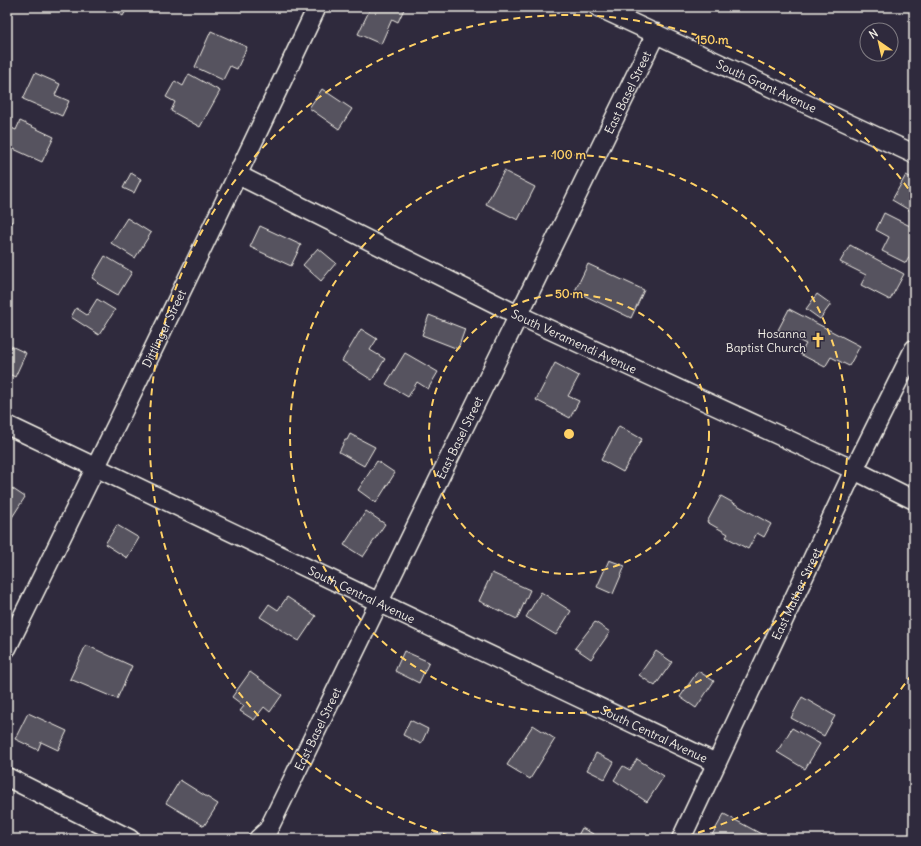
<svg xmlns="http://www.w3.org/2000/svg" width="921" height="846" font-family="Delius,sans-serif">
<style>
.building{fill:#56525f;stroke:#f4f1e8}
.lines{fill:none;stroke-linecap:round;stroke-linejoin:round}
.minor-casing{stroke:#f4f1e8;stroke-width:21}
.minor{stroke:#2f2a3d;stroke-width:18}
.ring{fill:none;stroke:#ffd166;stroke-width:2;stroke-dasharray:7 5}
.labels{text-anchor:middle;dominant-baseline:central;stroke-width:3;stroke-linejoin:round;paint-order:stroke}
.street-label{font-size:12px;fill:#f4f1e8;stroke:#2f2a3d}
.poi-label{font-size:12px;fill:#f4f1e8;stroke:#2f2a3d;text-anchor:end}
.centre{fill:#ffd166;stroke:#2f2a3d;stroke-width:2}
.ring-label{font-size:12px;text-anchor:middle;font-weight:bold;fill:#ffd166;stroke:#2f2a3d;stroke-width:3;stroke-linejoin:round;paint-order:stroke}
</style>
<rect width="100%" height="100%" fill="#2f2a3d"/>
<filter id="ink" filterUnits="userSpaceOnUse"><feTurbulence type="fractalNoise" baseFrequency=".025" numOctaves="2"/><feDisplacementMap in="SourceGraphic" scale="8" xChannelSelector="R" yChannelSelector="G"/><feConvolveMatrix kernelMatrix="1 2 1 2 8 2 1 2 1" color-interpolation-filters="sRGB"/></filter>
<g filter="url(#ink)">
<path class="building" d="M108 7H128L123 16Z
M371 7H405L398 22 392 19 381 44 358 34Z
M211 31 247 47 237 69 230 66 223 80 195 67Z
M35 73 60 84 55 95 69 101 62 116 23 99Z
M189 74 220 91 200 127 171 111 175 102 166 97 175 81 183 86Z
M322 89 352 109 339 129 309 108Z
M20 121 54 137 42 162 7 146V126L16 130Z
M504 171 535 187 518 220 486 204Z
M131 173 141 179 134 193 123 188Z
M906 175 914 179V213L892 200Z
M884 213 914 228V248L906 263 882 251 889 237 876 230Z
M127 218 151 233 135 258 111 243Z
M7 219 12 222 7 230Z
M260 226 301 245 291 266 250 247Z
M850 245 904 274 890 300 861 285 866 275 840 262Z
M318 248 336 263 321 281 303 265Z
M105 256 132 272 118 295 97 283 98 282 92 278Z
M588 264 644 290 631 318 575 291Z
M817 294 831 304 820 319 806 309Z
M97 299 115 310 99 335 71 317 76 308 87 315Z
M789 309 860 346 849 366 831 357 825 367 800 354 806 344 778 330Z
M429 315 465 329 458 349 422 335Z
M361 329 377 339 370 350 385 359 372 380 342 361Z
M11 346 26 353 15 377 7 373V355Z
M405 353 438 372 428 389 417 382 408 397 386 384Z
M555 363 579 376 568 396 579 401 570 418 536 400Z
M619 426 642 439 623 472 601 460Z
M350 434 375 447 364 466 339 452 345 440H347Z
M377 461 395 473 376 503 358 490Z
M7 485 25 497 11 519 8 517 7 518Z
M721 496 771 524 764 537 757 533 748 549 726 537 728 534 707 522Z
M366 511 385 524 363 557 344 545Z
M117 525 139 538 127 558 105 544Z
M609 560 625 566 613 594 597 587Z
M492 573 530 590 517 619 479 601Z
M541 592 571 611 556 635 526 617Z
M287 597 316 616 299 641 260 617 269 604 278 610Z
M595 622 610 632 591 659 575 648Z
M86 645 132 666 117 699 70 679Z
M404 651 429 662 419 683 395 671Z
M656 651 672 662 655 686 639 675Z
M698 671 714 681 696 708 680 697Z
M250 672 282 695 270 712 264 707 254 720 240 711 244 706 232 697Z
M802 697 835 716 824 736 791 718Z
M28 713 67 731 58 750 41 742 38 750 15 739Z
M410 720 428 729 421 744 403 735Z
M533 725 555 739 530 779 507 765Z
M792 728 820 744 805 769 777 752Z
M596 753 614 762 605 779 587 770Z
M637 759 664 776 647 802 614 780 623 766 630 770Z
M180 780 218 804 204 826 166 803Z
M724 814 763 835 760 839H720L712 835Z
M582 828 595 835 593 839H576Z
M316 835 323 839H314Z"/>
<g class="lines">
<g class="minor-casing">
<g id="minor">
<path id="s1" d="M598 7 914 154"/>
<path id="s2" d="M238 175 518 315 854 470 914 500"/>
<path id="s3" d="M7 425 716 763"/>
<path id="s4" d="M7 648C112 435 216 222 317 7"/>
<path d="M7 777 130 839"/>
<path id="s5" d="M258 839 268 830 656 33"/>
<path id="s6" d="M681 839 854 470 914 349"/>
</g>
</g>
<use href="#minor" class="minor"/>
</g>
</g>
<g class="ring">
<circle cx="569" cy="434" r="140"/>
<circle cx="569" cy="434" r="279"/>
<path d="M912 674A419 419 0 0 1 677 839M461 839A419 419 0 1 1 912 194"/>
</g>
<defs>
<g id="church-bare" transform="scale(1.2)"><path d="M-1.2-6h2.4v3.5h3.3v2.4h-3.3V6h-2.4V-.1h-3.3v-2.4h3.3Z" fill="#ffd166" stroke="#2f2a3d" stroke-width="2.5" paint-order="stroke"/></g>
</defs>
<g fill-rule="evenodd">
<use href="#church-bare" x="818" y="340"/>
</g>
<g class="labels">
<g class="street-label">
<text stroke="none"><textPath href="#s1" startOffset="186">South Grant Avenue</textPath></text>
<text stroke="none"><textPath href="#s5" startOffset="834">East Basel Street</textPath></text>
<text stroke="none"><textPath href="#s4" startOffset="356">Dittlinger Street</textPath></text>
<text stroke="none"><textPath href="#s2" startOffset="375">South Veramendi Avenue</textPath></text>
<text stroke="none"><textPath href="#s5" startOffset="450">East Basel Street</textPath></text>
<text stroke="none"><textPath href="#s6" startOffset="271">East Mather Street</textPath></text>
<text stroke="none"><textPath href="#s3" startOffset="393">South Central Avenue</textPath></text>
<text stroke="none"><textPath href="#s5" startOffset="126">East Basel Street</textPath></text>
<text stroke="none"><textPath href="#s3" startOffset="717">South Central Avenue</textPath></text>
</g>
<g class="poi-label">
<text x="806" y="333">Hosanna<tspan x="806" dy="14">Baptist Church</tspan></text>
</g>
</g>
<circle cx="569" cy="434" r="6" class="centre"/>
<g class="ring-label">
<text x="712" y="44">150 m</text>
<text x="569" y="159">100 m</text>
<text x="569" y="298">50 m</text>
</g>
<rect width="921" height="846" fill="none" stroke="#2f2a3d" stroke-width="24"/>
<rect x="12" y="12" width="897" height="822" fill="none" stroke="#f4f1e8" stroke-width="1.5" filter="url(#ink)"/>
<g transform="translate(879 42) rotate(326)"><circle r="19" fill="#2f2a3d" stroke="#7e7a81"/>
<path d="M0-3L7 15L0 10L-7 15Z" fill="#ffd166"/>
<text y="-6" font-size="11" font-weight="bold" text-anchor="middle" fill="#f4f1e8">N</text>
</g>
</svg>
